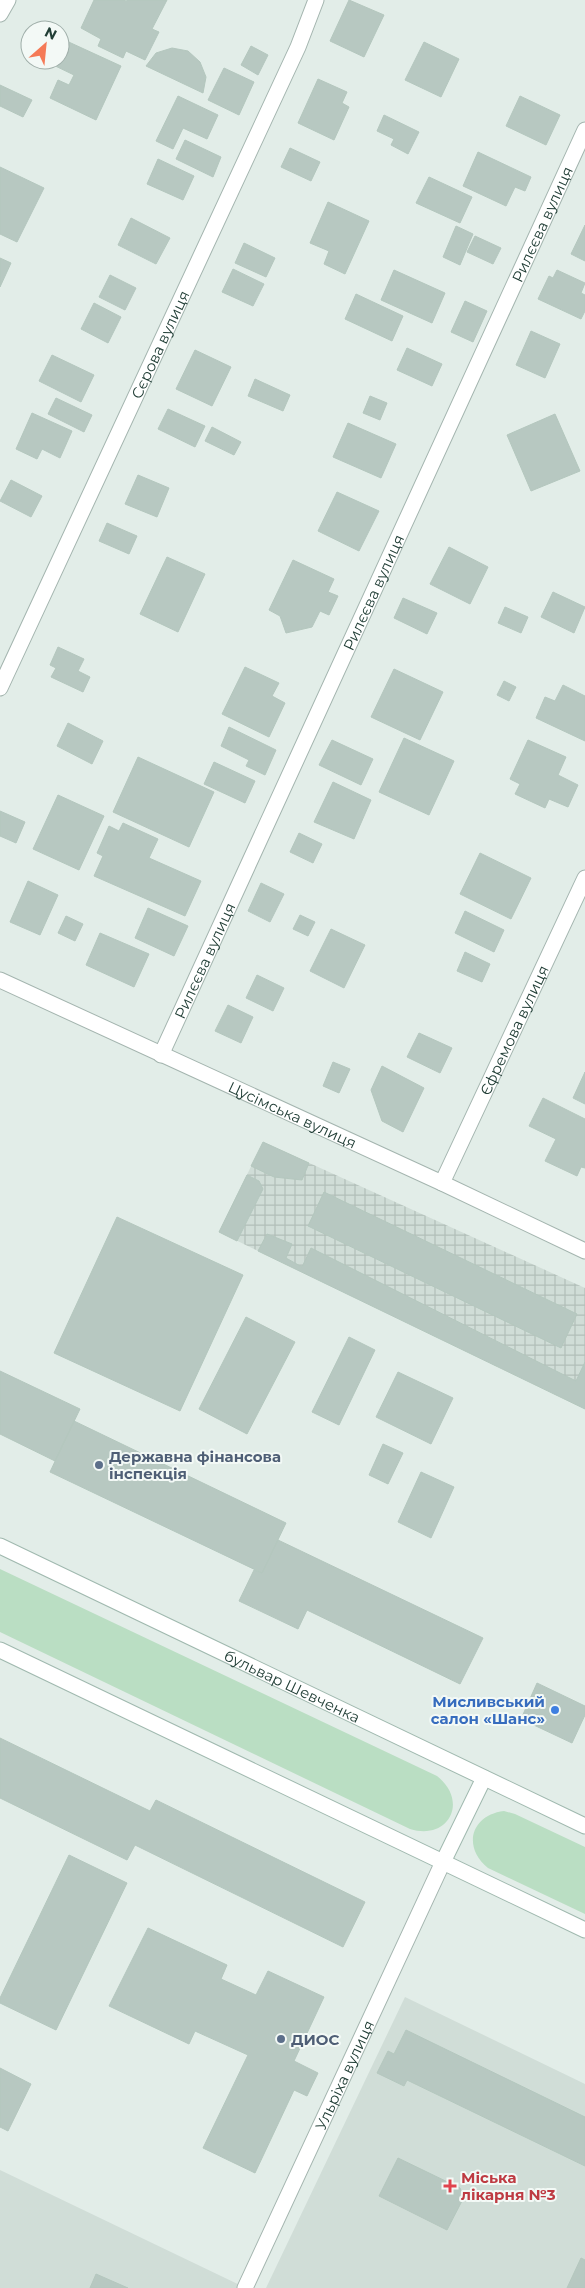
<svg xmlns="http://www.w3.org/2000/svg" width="585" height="2288" font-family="Montserrat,sans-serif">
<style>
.built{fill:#d0ddd7}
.industrial{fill:url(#industrial-grid)}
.green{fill:#badec3}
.building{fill:#b7c8c1;stroke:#b4c7be}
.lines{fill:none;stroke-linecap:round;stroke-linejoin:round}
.minor-casing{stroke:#a4b5af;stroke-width:17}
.secondary-casing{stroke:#a0b9af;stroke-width:17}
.minor{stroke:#fff;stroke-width:15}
.secondary{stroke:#fff;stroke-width:15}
.service-dot{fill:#5c6f8a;stroke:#f3f9f6;stroke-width:2}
.shop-dot{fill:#3f7fe0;stroke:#f3f9f6;stroke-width:2}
.health-dot{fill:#e0444e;stroke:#f3f9f6;stroke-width:2}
.labels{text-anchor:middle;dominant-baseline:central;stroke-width:4;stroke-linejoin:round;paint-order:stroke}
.street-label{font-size:15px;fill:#213e36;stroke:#f3f9f6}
.service-label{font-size:15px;font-weight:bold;fill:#4e5e75;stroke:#f3f9f6;text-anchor:start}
.shop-label{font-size:15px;font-weight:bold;fill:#366cbe;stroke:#f3f9f6;text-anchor:end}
.health-label{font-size:15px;font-weight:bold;fill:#be3a42;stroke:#f3f9f6;text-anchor:start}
</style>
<defs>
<pattern id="industrial-grid" width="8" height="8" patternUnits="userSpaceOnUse" patternTransform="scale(1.25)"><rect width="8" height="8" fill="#d0ddd7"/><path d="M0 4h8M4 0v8" fill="none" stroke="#b2bfb9"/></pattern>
</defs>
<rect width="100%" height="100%" fill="#e2ede8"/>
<path class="built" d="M405 1997 585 2084V2288H266Z
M0 2170 246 2288H0Z"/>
<path class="industrial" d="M263 1142 585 1288V1409L219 1232Z"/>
<path class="green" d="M0 1569 437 1776C469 1801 449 1841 410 1829L0 1632Z
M504 1811 515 1814 585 1847V1914L488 1868C462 1847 471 1815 504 1811Z"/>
<path class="building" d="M94 0H125L126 2 127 0H167L152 29 159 32 145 60 126 51 123 58 98 46 101 39 81 28Z
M349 0 384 15 364 57 330 41Z
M60 38 121 66 96 120 50 98 58 80 69 85 74 75 43 60H60Z
M424 42 459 59 441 97 405 80Z
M251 46 268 55 258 75 241 65Z
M172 48 188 51 200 62 206 77 203 93 146 66 156 53Z
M224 68 254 82 239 115 208 100Z
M318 79 347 92 342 103 349 107 334 140 298 123Z
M0 85 32 100 23 117 0 106Z
M178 96 218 115 207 139 183 128 173 149 156 141Z
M520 96 560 115 546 145 506 126Z
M384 115 419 132 408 154 391 145 394 139 377 131Z
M185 140 221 157 213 177 176 159Z
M290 148 320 162 311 181 281 167Z
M478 152 531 177 525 191 515 187 506 206 463 186Z
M158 159 194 176 183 200 147 184Z
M0 167 44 188 17 242 0 234Z
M429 177 472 197 460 223 416 203Z
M328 202 369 221 345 274 324 264 329 251 310 243Z
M131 218 170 238 156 264 118 245Z
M585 225V261L571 254Z
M456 226 473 234 460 265 443 257Z
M475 236 501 248 493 264 467 252Z
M244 243 275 258 266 277 235 263Z
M0 258 11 263 0 287Z
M233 269 264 284 253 306 222 292Z
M394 270 445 293 432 323 381 300Z
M557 270 585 283 581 293 585 295V311L581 319 538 299 549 276 553 278Z
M110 275 136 288 125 310 99 297Z
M356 294 403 316 392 341 345 319Z
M465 301 487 311 473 342 451 332Z
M94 303 121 317 108 343 81 329Z
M531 331 560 344 545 378 516 365Z
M407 348 442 364 432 386 397 370Z
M195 350 231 367 212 406 176 389Z
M52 355 94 375 81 402 39 381Z
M255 379 290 395 283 411 248 396Z
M370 396 387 403 380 420 363 413Z
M56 398 92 415 84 432 48 414Z
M168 409 205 426 195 447 158 429Z
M32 413 72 431 60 458 42 449 37 459 16 449Z
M555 414 580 471 531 491 507 435Z
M348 423 396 444 381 478 333 457Z
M212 427 241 442 234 455 205 441Z
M138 475 169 488 157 517 125 504Z
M11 480 42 496 31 517 0 501Z
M337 492 379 511 359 551 318 531Z
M107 523 137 536 129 554 99 541Z
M449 547 488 567 470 604 430 584Z
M167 557 205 574 178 632 140 614Z
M293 560 334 579 328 592 338 596 329 615 320 611 312 627 286 633 280 616 269 610Z
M553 592 585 607 574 633 541 617Z
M403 598 437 613 427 634 394 618Z
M505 607 528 617 521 633 498 623Z
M58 647 84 659 78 671 90 677 83 692 51 677 56 668 50 665Z
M245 667 279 683 272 696 285 703 269 737 222 714Z
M394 669 443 692 420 740 371 717Z
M504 681 516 687 509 701 497 695Z
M563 685 585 696V741L536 718 545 697 555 701Z
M68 723 103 741 92 764 57 746Z
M229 727 276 750 265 775 246 766 249 760 221 746Z
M404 738 454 761 429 815 379 792Z
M332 740 373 759 361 785 319 765Z
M528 740 566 757 558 775 578 785 568 807 549 799 545 808 515 794 520 784 510 779Z
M138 757 214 792 189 847 113 812Z
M214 762 255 781 245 803 204 784Z
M333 782 371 800 354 839 314 822Z
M58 795 104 816 79 870 33 849Z
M0 811 25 822 16 843 0 836Z
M123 823 158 839 149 858 201 881 185 916 94 876 103 856 97 853 109 826 119 831Z
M299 833 322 844 313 863 290 852Z
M480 853 531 878 511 919 460 894Z
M28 881 58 895 40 935 10 922Z
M261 883 284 894 270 922 248 911Z
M148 908 188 926 174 956 135 938Z
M465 911 504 930 494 952 455 933Z
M300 915 315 922 308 936 293 929Z
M66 916 83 924 75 941 58 933Z
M331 929 365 945 344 988 310 971Z
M100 933 149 954 134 987 86 965Z
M465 952 490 964 482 982 457 971Z
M257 975 284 988 273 1011 246 998Z
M228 1005 253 1017 241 1043 215 1031Z
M419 1033 452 1048 440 1073 407 1057Z
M333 1062 350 1069 339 1093 323 1086Z
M382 1066 424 1088 403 1132 382 1121 371 1090Z
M585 1072V1104L573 1098Z
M543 1098 585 1119V1168L581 1167 577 1176 545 1161 556 1139 529 1126Z
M263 1142 309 1163 302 1180 274 1177 251 1166Z
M247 1175 259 1181 263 1189 237 1241 219 1232Z
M324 1192 577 1314 561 1348 308 1226Z
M117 1217 243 1275 180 1411 54 1353Z
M267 1234 292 1244 286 1258 302 1267 311 1248 576 1381 585 1362V1409L258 1251Z
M246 1317 295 1342 247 1434 199 1409Z
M349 1337 375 1350 339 1425 312 1412Z
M0 1371 80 1409 55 1461 0 1434Z
M398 1372 453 1398 431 1444 376 1417Z
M74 1421 286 1523 262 1573 50 1472Z
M383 1444 403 1453 388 1484 369 1475Z
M421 1472 454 1487 431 1538 398 1522Z
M278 1540 483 1638 460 1684 307 1610 298 1629 239 1601 254 1570 262 1573Z
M537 1683 585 1706V1715L572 1743 521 1719Z
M0 1738 150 1811 156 1800 365 1902 343 1947 135 1845 127 1860 0 1798Z
M69 1855 127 1883 56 2030 0 2003V1998Z
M148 1928 227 1965 221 1979 256 1995 268 1971 324 1997 294 2061 318 2073 307 2096 294 2090 255 2173 203 2148 248 2055 195 2031 189 2044 109 2006Z
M406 2030 585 2117V2166L407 2080 404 2086 377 2073 388 2051 394 2054Z
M0 2068 31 2084 8 2131 0 2127Z
M398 2158 460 2188 464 2197 447 2230 379 2196Z
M581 2258 585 2260V2288H567Z
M96 2274 128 2288H90Z"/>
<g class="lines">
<g class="minor-casing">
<g id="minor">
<path d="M0 14 8 0"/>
<path id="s1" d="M0 688 298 47 316 0"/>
<path id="s2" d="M0 980 442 1183 585 1251"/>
<path id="s3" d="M161 1055 585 130"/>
<path id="s4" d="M442 1183 585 878"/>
<path id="s5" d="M245 2288 443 1862"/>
</g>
</g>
<g class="secondary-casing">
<g id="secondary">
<path id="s6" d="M0 1546 585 1826"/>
<path d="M0 1650 585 1930"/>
<path d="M443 1862 484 1778"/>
</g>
</g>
<use href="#minor" class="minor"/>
<use href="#secondary" class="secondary"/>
</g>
<g class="service-dot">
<circle cx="99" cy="1465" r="5"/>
<circle cx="281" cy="2039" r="5"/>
</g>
<circle class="shop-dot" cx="555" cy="1710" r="5"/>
<path class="health-dot" d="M447.5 2178.5h5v5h5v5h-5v5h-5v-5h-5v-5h5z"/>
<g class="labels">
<g class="street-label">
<text stroke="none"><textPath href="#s3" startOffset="914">Рилєєва вулиця</textPath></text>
<text stroke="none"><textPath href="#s1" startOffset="379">Сєрова вулиця</textPath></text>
<text stroke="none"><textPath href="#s3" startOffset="509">Рилєєва вулиця</textPath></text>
<text stroke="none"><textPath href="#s3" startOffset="104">Рилєєва вулиця</textPath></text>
<text stroke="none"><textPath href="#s4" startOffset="169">Єфремова вулиця</textPath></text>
<text stroke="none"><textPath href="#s2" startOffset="322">Цусімська вулиця</textPath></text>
<text stroke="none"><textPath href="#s6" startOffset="324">бульвар Шевченка</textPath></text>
<text stroke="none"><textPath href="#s5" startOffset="235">Ульріха вулиця</textPath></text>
</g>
<g class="service-label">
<text x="109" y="1456">Державна фінансова<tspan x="109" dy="17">інспекція</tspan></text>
<text x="291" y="2039">ДИОС</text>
</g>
<g class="shop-label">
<text x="545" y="1701">Мисливський<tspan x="545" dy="17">салон «Шанс»</tspan></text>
</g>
<g class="health-label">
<text x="461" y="2177">Міська<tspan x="461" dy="17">лікарня №3</tspan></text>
</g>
</g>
<g transform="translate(45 45) rotate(27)"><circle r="24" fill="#f3f9f6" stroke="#9faea9"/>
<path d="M0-4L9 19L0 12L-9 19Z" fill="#f57a57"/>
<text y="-8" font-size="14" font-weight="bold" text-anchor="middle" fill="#213e36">N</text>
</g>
</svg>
